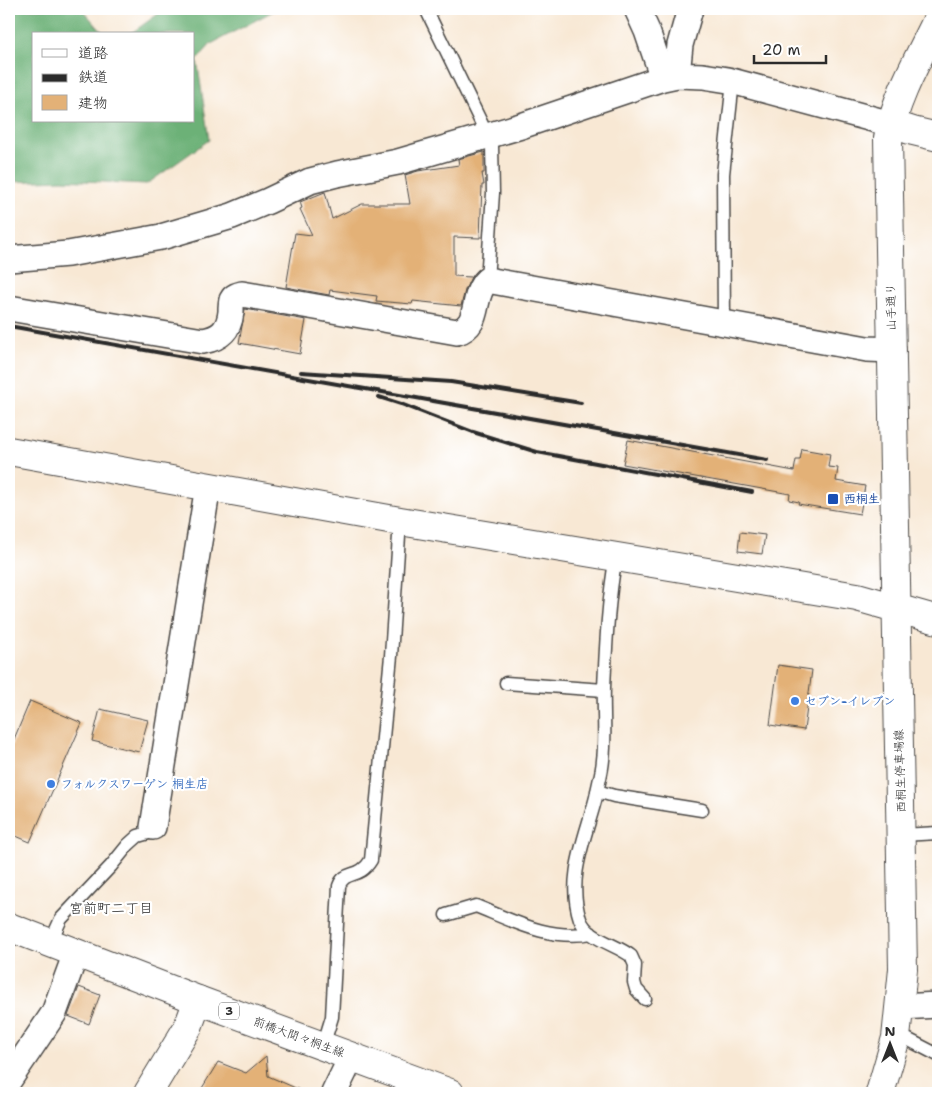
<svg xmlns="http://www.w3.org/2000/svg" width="947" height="1102" font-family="'Shantell Sans','Klee One',sans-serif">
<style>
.forest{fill:#6cb177;stroke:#4c6e51}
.building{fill:#e3b177}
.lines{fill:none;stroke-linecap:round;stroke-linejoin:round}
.lane-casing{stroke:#4a4744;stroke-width:15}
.street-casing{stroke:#4a4744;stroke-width:28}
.secondary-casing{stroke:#4a4744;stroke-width:30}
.primary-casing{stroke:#4a4744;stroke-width:30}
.lane{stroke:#fff;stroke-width:12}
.street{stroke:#fff;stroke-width:25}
.secondary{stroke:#fff;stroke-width:28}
.primary{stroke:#fff;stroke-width:28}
.rail{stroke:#2b2b2b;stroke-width:4}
.transit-dot{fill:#1a4fb4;stroke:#fff;stroke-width:2}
.shop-dot{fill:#3f7fe0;stroke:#fff;stroke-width:2}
.labels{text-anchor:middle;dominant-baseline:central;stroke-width:4.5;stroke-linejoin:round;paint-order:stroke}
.shield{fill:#fff;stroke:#6b6b6b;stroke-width:1}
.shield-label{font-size:11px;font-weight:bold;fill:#2b2b2b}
.street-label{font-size:12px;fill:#2b2b2b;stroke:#fff}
.transit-label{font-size:12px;font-weight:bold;fill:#164399;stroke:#fff;text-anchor:start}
.shop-label{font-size:12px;font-weight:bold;fill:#366cbe;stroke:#fff;text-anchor:start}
.neighbourhood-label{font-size:14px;fill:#2b2b2b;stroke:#fff}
</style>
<rect width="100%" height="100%" fill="#fff"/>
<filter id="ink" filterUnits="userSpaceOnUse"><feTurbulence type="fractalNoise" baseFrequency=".02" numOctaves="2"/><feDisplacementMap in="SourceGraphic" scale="10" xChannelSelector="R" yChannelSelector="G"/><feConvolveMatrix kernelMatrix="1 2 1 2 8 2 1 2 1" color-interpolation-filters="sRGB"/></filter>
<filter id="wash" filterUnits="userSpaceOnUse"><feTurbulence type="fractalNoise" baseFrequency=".0096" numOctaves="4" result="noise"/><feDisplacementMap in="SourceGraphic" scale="20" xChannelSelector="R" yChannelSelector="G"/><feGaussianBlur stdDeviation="1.12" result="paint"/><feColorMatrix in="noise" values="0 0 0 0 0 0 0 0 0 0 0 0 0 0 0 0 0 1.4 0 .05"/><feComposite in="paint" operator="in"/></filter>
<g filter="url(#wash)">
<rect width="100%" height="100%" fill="#f8e8d4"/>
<path class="forest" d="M9 9H82L104 34H34V121H194V34H130L165 9H277L211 44 197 60 209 140 147 184 62 180 9 182Z"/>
<g id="blocks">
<path class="building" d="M484 152V173H482L484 185H482L480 238 454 237V276L471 277 465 290 461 306 413 301 412 304 376 301 377 296 330 290 329 295 286 287 295 233 312 235 300 209 302 208 300 202 325 192 332 219 362 204H410L405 175 418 171 459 165 458 159Z
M245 309 306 320 300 354 239 343Z
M628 440 794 471 796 460H800L802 449 830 454 828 467 838 468 836 481 865 486 860 514 798 504 799 502 789 500 790 494 623 464Z
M740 532 765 535 762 554 738 551Z
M778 665 812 670 804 730 770 725Z
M30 701 82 723 30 842 9 833V751Z
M100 709 148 720 139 752 92 741Z
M79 987 100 995 89 1024 68 1016Z
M266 1056 268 1076 307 1093H199L218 1062 246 1073Z"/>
</g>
</g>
<g filter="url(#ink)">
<use href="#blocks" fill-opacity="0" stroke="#4a4744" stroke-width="1"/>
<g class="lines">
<g class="lane-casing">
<path id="lane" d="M426 9 492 145 493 193 487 280
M724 324 723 174 733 81
M616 556C608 600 606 644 604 688 603 712 606 737 603 760 602 773 598 785 596 797 586 837 566 878 580 919 587 939 616 944 631 956L635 965 634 982 636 989 645 999
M506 683 604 690
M597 791 614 796 702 810
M902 835 938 833
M446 915 476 906C513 921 550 941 591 933
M50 943 61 919 111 866 128 845 138 836 152 832 153 827
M896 1038 909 1040 938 1055
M323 1046 332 1017 339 886C345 869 359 880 371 860L391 656 400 521"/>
</g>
<g class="street-casing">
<path id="street" d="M637 9 647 31 663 78
M677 75 680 45 690 9
M9 259 68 254 161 237 232 216 268 201 310 181 337 174 398 162 521 126 663 78 677 75 703 76 728 80 891 124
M9 308 203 341C221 338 229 330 231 312 231 309 231 303 232 300 234 296 238 295 242 294L457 332C482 325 470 296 487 280L867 349 893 350
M153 827 208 486
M900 1007 938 1005
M9 1080 54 1013 76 953
M334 1093 352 1056"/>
</g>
<g class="secondary-casing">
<path id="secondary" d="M891 124 913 131 938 137
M9 451 400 521 857 597 938 620
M148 1093 188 1027 198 1000
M880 1093 896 1038 903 969 888 138C896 96 920 56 938 18"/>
</g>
<g class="primary-casing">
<path id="primary" d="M9 927 198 1000 450 1093"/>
</g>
<use href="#lane" class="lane"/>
<use href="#street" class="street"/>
<use href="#secondary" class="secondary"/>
<use href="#primary" class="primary"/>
<path class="rail" d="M9 326 767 460
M301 372 451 382 581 403
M379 397 401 404 473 432 537 452 752 492"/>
</g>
</g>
<rect class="transit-dot" x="827" y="493" width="12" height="12" rx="2.5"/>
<g class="shop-dot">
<circle cx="795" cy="701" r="5"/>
<circle cx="51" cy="784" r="5"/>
</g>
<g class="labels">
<rect class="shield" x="219" y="1002.5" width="20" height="17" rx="4"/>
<g class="shield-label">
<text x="229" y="1011">3</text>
</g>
<g class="street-label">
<text transform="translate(891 307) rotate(-91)">山手通り</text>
<text transform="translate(900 771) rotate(-92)">西桐生停車場線</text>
<text transform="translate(299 1037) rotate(20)">前橋大間々桐生線</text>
</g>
<g class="transit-label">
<text x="844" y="499">西桐生</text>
</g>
<g class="shop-label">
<text x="805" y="701">セブン-イレブン</text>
<text x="61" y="784">フォルクスワーゲン 桐生店</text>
</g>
<g class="neighbourhood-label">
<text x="111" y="908">宮前町二丁目</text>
</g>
</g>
<rect width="947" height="1102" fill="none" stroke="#fff" stroke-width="30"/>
<rect x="32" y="32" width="162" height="90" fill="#ffffff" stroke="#aaaaaa"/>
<rect x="42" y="49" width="25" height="8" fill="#ffffff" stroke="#aaaaaa"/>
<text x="78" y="58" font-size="15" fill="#2b2b2b">道路</text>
<rect x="42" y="74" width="25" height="8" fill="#2b2b2b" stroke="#aaaaaa"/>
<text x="78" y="82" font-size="15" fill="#2b2b2b">鉄道</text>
<rect x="42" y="95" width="25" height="15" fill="#e3b177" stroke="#aaaaaa"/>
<text x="78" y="108" font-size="15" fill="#2b2b2b">建物</text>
<g transform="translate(890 1044)" stroke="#ffffff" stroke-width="4" paint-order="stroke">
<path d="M0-4L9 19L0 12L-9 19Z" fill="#2b2b2b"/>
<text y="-8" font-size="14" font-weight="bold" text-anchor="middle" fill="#2b2b2b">N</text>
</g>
<path d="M754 55v8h72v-8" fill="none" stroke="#2b2b2b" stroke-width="2.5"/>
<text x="762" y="55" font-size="15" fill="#2b2b2b" stroke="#ffffff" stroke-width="4" paint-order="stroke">20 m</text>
</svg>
